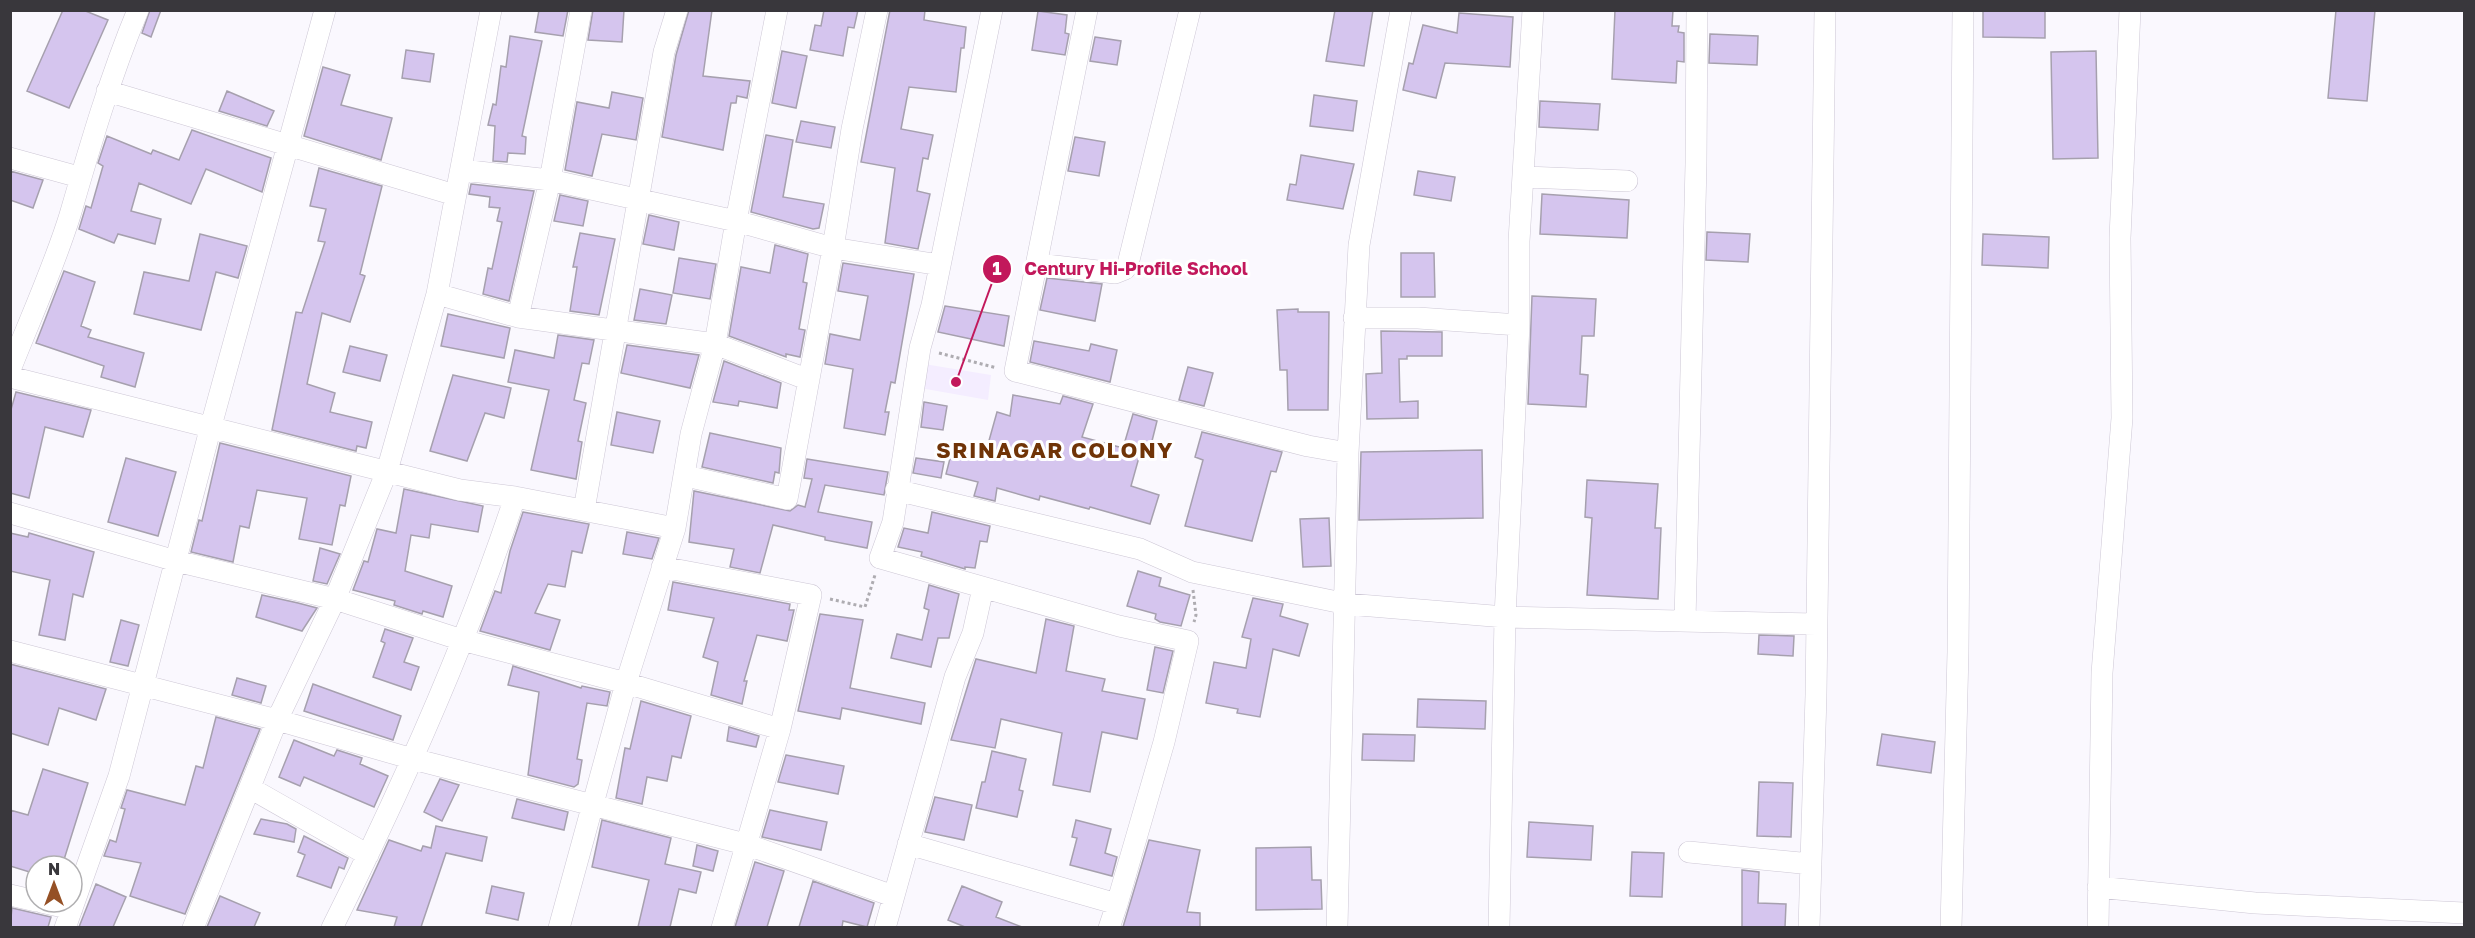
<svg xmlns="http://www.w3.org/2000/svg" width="2475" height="938" font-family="'Golos Text',sans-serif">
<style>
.built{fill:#f4edff}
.building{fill:#d5c5ee;stroke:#a6a0ae;stroke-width:1.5}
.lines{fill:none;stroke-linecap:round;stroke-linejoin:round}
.minor-casing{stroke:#cdc7d5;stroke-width:22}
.path{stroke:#aeacb1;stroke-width:3;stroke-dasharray:3 3;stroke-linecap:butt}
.minor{stroke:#fff;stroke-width:21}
.labels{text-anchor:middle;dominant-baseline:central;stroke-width:6;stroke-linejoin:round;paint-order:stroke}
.district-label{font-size:22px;font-weight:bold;letter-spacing:1.5px;fill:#703407;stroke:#fff}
.leader{fill:none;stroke:#c2185b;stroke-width:2}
.callout-dot{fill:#c2185b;stroke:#fff;stroke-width:2}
.mark-label{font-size:18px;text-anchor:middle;font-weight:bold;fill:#fff}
.callout-label{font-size:18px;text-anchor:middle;font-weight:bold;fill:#c2185b;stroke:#fff;stroke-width:6;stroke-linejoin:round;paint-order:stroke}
</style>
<rect width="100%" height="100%" fill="#faf8fe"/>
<path class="built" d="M924 364 991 375 988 400 920 388Z"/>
<path class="building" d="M63 10H83L108 20 69 108 27 91Z
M150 10H161L151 37 142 33Z
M539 10H568L563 36 535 32Z
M593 10H624L622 42 588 40Z
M689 10H712L703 76 750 81 747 98 737 96 736 103H731L723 150 662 137 676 55Z
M824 10H858L854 28 848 27 843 56 810 50 815 25 821 26Z
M890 10H925L924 20 966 27 964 48H961L956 92 909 87 901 129 933 135 928 159 923 158 917 191 930 194 918 249 885 243 895 168 861 162Z
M1335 10H1373L1364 66 1326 61Z
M1615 10H1673L1672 26H1679L1678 32 1684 33V62L1677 61 1676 83 1612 79Z
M1983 10H2045V38L1983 37Z
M2336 10H2375L2367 101 2328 98Z
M1038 11 1067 15 1065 33 1069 34 1065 55 1032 50Z
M1459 13 1513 17 1510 67 1445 63 1436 98 1403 90 1409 63 1413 64 1423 25 1457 33Z
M1710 34 1758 36 1757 65 1709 63Z
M510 36 542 41 522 136 526 137 525 154 508 153 507 162 493 161 495 126 488 125 493 104 496 105 501 66 506 67Z
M1095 37 1121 41 1117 65 1090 61Z
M406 50 434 54 430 82 402 78Z
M782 51 807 56 796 108 772 103Z
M2096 51 2098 158 2053 159 2051 52Z
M323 67 350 75 341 105 392 118 381 160 304 136Z
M227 91 274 111 267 126 219 111Z
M612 92 643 98 636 140 602 134 592 176 565 170 577 102 609 108Z
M1314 95 1357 101 1353 131 1310 126Z
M1540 101 1600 104 1598 130 1539 127Z
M801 121 835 127 831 148 796 142Z
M192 130 271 158 262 192 206 169 191 204 139 183 131 211 161 219 155 244 118 234 114 243 79 229 86 206 91 208 103 166 98 163 107 136 151 154 153 150 179 160Z
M766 135 793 140 783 197 824 204 819 228 813 229 751 212Z
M1075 137 1105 142 1099 176 1068 171Z
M1301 155 1354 164 1343 209 1287 200 1290 184 1296 185Z
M319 168 382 186 360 274 365 276 350 322 322 313 307 384 335 393 330 412 372 422 366 448 357 446 356 451 272 430 296 312 302 313 325 242 318 241 326 209 310 206Z
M10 171 43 180 33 208 10 200Z
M1418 171 1455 177 1451 201 1414 195Z
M471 184 534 191 509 301 483 294 488 268 492 269 502 222 497 221 500 208 489 207 490 197 469 194Z
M1542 194 1629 200 1627 238 1540 234Z
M560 195 588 201 583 226 554 221Z
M649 215 679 222 674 250 643 244Z
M1707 232 1750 234 1748 262 1706 260Z
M580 233 615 239 599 315 570 311 577 267H573Z
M200 234 247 246 238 278 216 272 201 330 134 314 144 272 189 281Z
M1983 234 2049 237 2048 268 1982 265Z
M775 245 808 254 803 282 807 283 799 329 805 330 800 357 786 354V357L729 336 741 267 770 273Z
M1401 253H1434L1435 297H1401Z
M679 258 716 264 710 299 673 293Z
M843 263 914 274 895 383 891 382 885 412H889L885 435 844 428 853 369 825 364 830 334 860 340 868 296 838 291Z
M64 271 95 282 81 326 91 330 88 337 144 353 135 387 101 377 104 366 36 343Z
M1047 278 1102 284 1095 321 1040 310Z
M640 289 672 295 666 324 634 320Z
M1532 296 1596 299 1594 336H1582L1580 374 1588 375 1586 407 1528 404Z
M945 306 1009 316 1004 346 938 332Z
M1298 309V312H1329L1328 410H1288L1287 370H1280L1277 310Z
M448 314 510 328 504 358 441 346Z
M1381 331 1442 332V356H1407V359H1399L1400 402 1418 401V418L1367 419 1366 374 1382 373Z
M558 335 594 340 589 364 582 363 574 400 586 403 578 441 582 442 576 479 531 470 549 390 508 382 515 350 554 358Z
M1034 341 1089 351 1091 344 1117 350 1110 382 1030 362Z
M627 345 699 355 690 388 621 373Z
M350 346 387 355 380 381 343 372Z
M724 361 781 383 777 408 739 401 738 406 713 402Z
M1188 367 1213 373 1204 406 1179 400Z
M453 375 511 388 504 418 485 413 467 461 430 451Z
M16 392 91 410 83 437 45 427 29 498 10 493V413Z
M1013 395 1060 404 1063 396 1093 404 1082 437 1123 448 1133 414 1157 421 1151 445 1143 443 1131 486 1159 495 1150 524 1090 507 1089 509 1040 496 1039 500 997 488 995 501 974 496 978 482 946 474 953 447 985 455 997 412 1010 416Z
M924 402 947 406 943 430 921 427Z
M617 412 660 421 653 453 611 445Z
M1202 432 1282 452 1276 472 1271 471 1252 541 1185 526 1203 460 1195 457Z
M710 433 781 448 779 473 775 472 773 483 702 467Z
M220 443 351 476 345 506 340 505 332 545 299 539 307 498 257 490 249 528 240 526 233 562 191 552 199 520 202 521Z
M1482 450 1483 518 1359 520 1361 452Z
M126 458 176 472 158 536 108 522Z
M916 458 944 462 941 478 913 473Z
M807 459 888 472 884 495 825 485 818 512 872 522 867 548 825 540V537L773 525 760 573 730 567 734 549 689 542 694 491 790 511 798 505 805 507 812 479 804 478Z
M1587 480 1658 484 1655 528H1661L1658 599 1587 595 1592 518 1585 517Z
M404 489 483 506 478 532 431 524 429 538 411 535 405 571 452 586 443 617 423 611 422 614 394 605 395 601 353 590 364 561 368 562 377 529 396 533Z
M523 512 589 524 582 553 572 551 565 587 548 584 535 613 560 620 550 650 480 631 495 591 501 593 510 551Z
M932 512 990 526 987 542 980 541 975 568 965 567V569L921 556 922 552 898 547 904 528 928 533Z
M1329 518 1331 566 1303 567 1300 519Z
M627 532 659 538 652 559 623 554Z
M10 533 28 537 29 533 94 552 83 597 73 594 65 640 39 635 50 580 10 571Z
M320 548 340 554 327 584 313 581Z
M1138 571 1161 578 1159 586 1190 595 1181 626 1160 622 1155 619 1156 614 1127 606Z
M673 582 790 604 789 610H794L787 641 757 635 744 681H747L742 704 711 695 718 662 703 657 714 618 668 610Z
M929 585 959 594 949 638H938L931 667 891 658 897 634 922 640 929 610 924 608Z
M262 595 298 603 317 608 302 631 256 617Z
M1253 598 1283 604 1280 616 1308 624 1299 656 1273 649 1260 717 1237 713 1238 709 1206 703 1214 662 1246 668 1251 639 1242 637Z
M820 614 863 620 850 688 925 703 921 724 842 708 840 719 798 711Z
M1046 619 1074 626 1066 671 1105 679 1102 691 1145 699 1137 739 1102 732 1090 792 1053 785 1062 733 1001 719 995 748 951 740 976 659 1036 673Z
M121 620 139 625 128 666 110 662Z
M385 629 413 638 404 662 419 667 411 690 373 677 385 643 381 641Z
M1759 635 1794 636 1793 656 1758 654Z
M1155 647 1173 651 1163 693 1147 690Z
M10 664 106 689 96 720 59 708 48 745 10 733Z
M513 666 581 688 582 686 610 692 607 706 587 703 577 759 582 760 578 784 574 787 528 775 539 692 508 685Z
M237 678 266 686 261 703 232 695Z
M313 684 401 716 393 740 304 711Z
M1418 699 1486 701 1485 729 1417 727Z
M641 701 691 716 681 758 672 756 667 781 647 777 642 804 616 798 625 748 630 749Z
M216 717 260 729 185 914 130 896 141 863 104 856 110 840 116 842 125 809 121 808 127 790 185 805 196 766 203 768Z
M729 727 759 736 756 747 727 741Z
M1363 734 1415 735 1414 761 1362 760Z
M1882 734 1935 742 1931 773 1877 765Z
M294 740 334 756 337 750 362 758 360 764 388 776 374 807 304 777 300 786 279 777Z
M992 751 1026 759 1019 790 1023 791 1017 817 976 808 982 782H985Z
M786 755 844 766 838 794 778 782Z
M43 769 88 783 62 866H36V874L10 866V810L28 815Z
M440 779 459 785 442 821 424 812Z
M1759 782 1793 783 1791 837 1757 836Z
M935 797 972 805 964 840 925 832Z
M517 799 568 812 564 830 512 818Z
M770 810 827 822 821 850 762 837Z
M261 819 287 824 296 829 294 842 254 834Z
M602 820 671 838 665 864 701 872 696 893 679 889 670 927H638L649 880 592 867Z
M1076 820 1111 829 1105 853 1117 857 1112 876 1070 865 1077 838 1072 837Z
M1529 822 1593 826 1591 860 1527 857Z
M436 826 487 837 482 861 446 853 421 927H394L397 917 357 910 389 840 421 851 423 846 431 848Z
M304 836 348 858 344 869 339 867 331 888 297 876 305 855 298 852Z
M1149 840 1200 850 1187 912 1200 913V927H1123Z
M697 845 718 851 713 871 693 866Z
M1311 847 1312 880H1321L1322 909 1256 910V848Z
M1632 852 1664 853 1662 897 1630 896Z
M755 862 784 871 767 927H735Z
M1742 870 1759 872 1758 903 1786 904 1785 927H1742Z
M813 881 874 903 867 927 843 921 842 927H799Z
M96 884 126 897 113 927H79Z
M492 886 524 893 518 920 486 913Z
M962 886 1002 902 996 917 1022 927H965L948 920Z
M220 896 260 913 254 927H207Z
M12 908 51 917 48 927H10Z"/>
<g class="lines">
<g class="minor-casing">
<path id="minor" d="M992 10 932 305 920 348 893 522 880 558 1119 626 1188 641 1164 742 1117 904
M1087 10 1015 371 1308 446 1348 453
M107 91 455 195
M10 158 79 177
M462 170 550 180 736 221 833 248 940 265
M1525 177 1627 181
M1038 264 1115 273 1125 269 1128 264 1190 10
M437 294 518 317 715 344 809 380
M518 317 550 180 581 10
M1354 318H1418L1519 325
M10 370C30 319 54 267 70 215 90 146 110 77 138 10
M10 377 460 490 515 497 675 528
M686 476 787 499 833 248 852 129 877 10
M896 490 1140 549 1192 572 1347 604 1505 617 1816 624
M584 510 664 52 677 10
M10 513 176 561 335 599 462 640 626 683 780 729
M662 567 811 595 780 729 722 928
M1685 621 1696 164 1697 10
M10 651 277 720 413 759 745 844 893 896
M250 788 368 855
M908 844 1117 904 1109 928
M1689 852 1811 864
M2098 887 2255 903 2464 913
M10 895 36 901
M41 902 72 909
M65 928 119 776 211 426 325 10
M193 928 277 720 335 599 387 471 437 294 491 10
M332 928C402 788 466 645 515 497
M559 928 626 683 675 528 691 434 715 344 736 221 777 10
M885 928 955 677 973 633 983 588
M1337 928 1348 453 1359 245 1401 10
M1499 928 1505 617 1519 325V241L1533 10
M1809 928 1816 695 1825 10
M1951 928 1958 652 1963 10
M2098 928 2102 673 2122 418 2120 238 2130 10"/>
</g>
<path class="path" d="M939 353 997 368
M1193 590 1196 615 1194 622
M830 599 865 607 875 575"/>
<use href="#minor" class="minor"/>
</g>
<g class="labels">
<g class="district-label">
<text x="1055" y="449">SRINAGAR COLONY</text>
</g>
</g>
<path class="leader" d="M956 382L997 269"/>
<g class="callout-dot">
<circle cx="956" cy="382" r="6"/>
<circle cx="997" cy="269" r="15"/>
</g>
<g class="mark-label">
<text x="997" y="275">1</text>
</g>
<g class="callout-label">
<text x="1136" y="275">Century Hi-Profile School</text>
</g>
<rect width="2475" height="938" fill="none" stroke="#39373c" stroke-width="24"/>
<g transform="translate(54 884)"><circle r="28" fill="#ffffff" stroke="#b0afb1" stroke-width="1.5"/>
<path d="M0-4.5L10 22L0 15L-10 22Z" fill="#955025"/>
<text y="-9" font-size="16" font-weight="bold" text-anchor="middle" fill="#39373c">N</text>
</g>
</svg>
